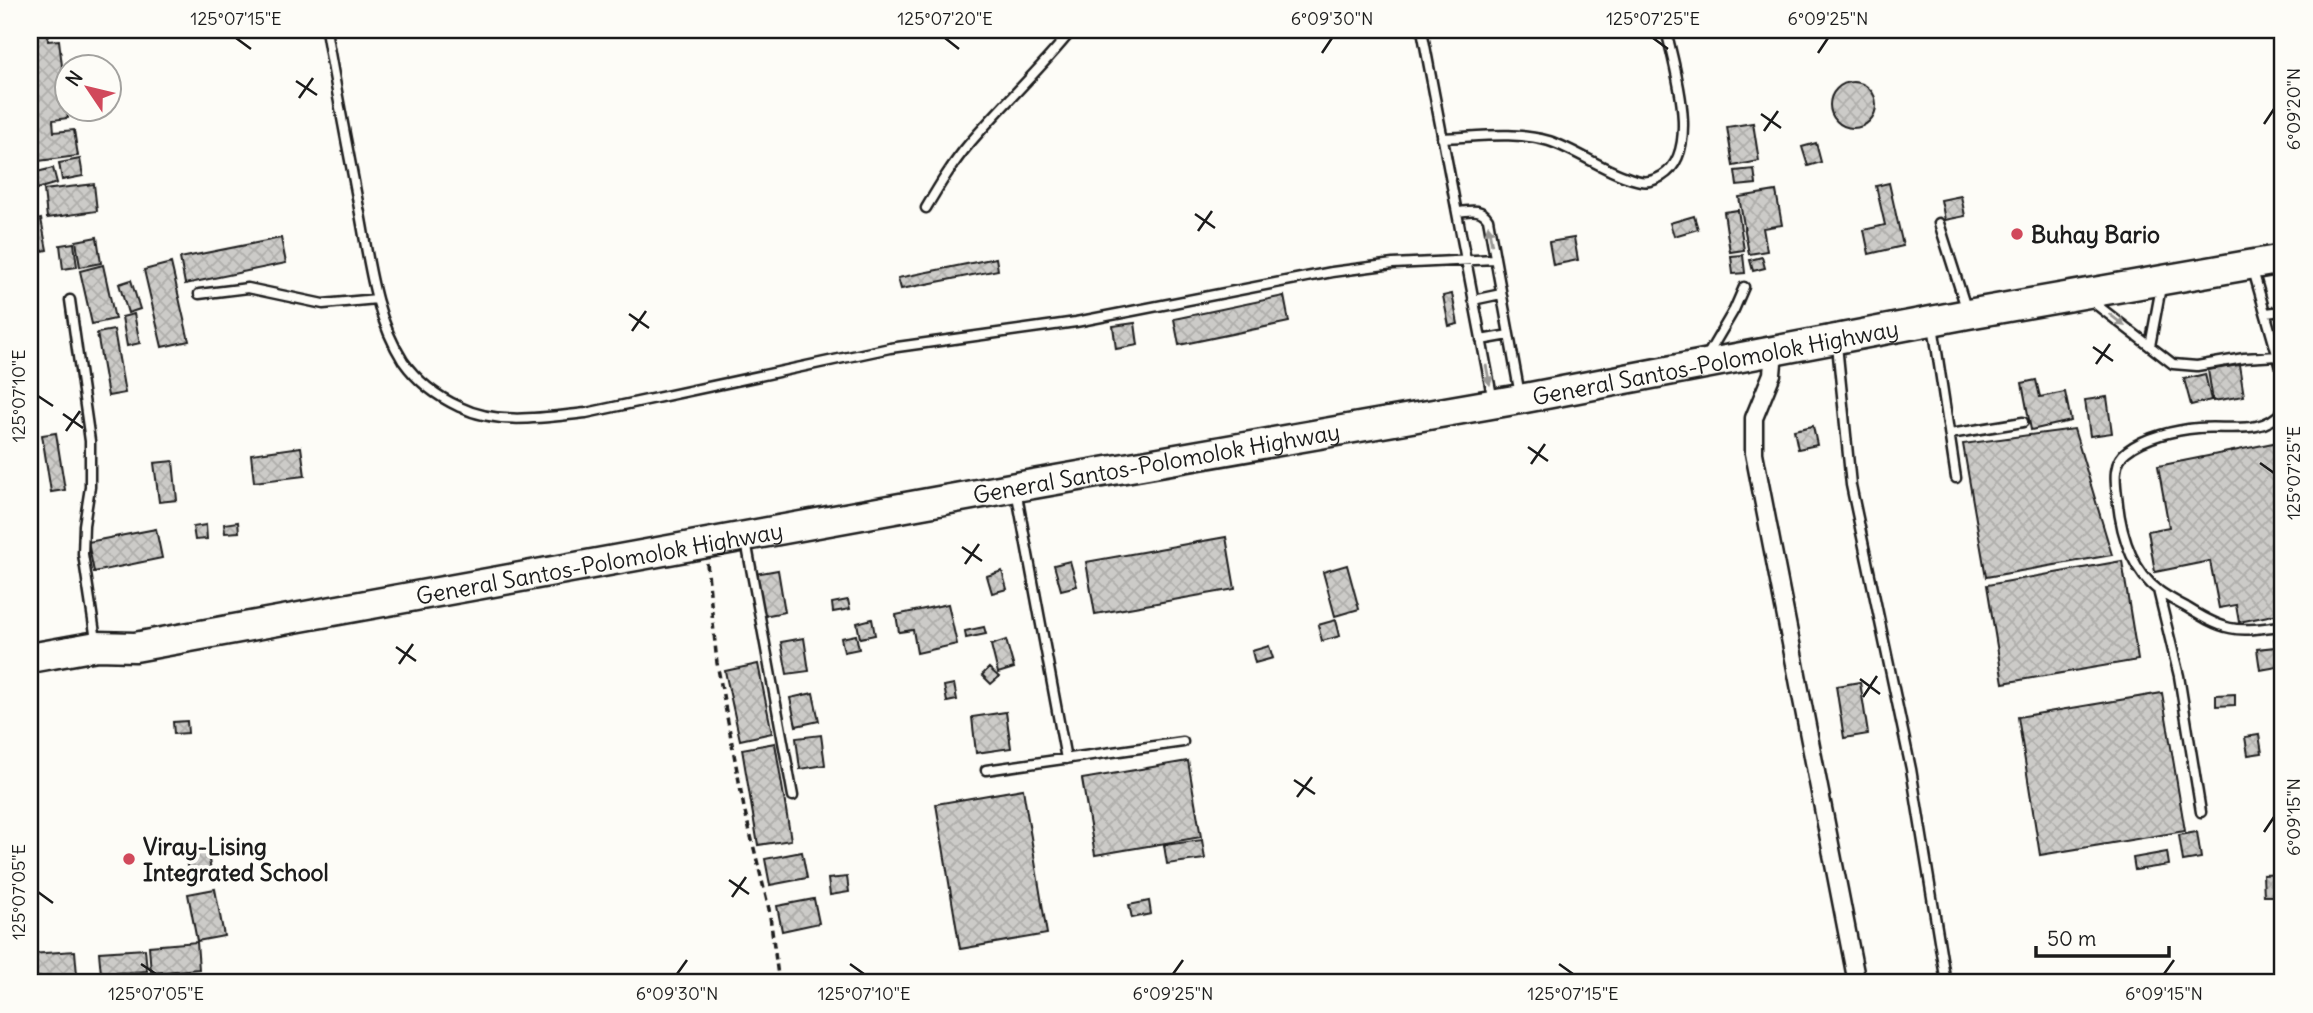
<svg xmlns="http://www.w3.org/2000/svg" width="2313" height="1013" font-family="Delius,sans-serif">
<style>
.building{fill:url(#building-cross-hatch);stroke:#1c1c1c;stroke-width:2}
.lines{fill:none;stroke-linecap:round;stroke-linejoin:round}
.lane-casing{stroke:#1c1c1c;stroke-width:13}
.street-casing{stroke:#1c1c1c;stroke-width:21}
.highway-casing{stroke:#1c1c1c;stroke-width:33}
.path{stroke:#1c1c1c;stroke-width:3.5;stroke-dasharray:7 5;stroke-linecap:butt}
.lane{stroke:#fdfcf7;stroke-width:8}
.street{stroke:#fdfcf7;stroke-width:16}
.highway{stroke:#fdfcf7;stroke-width:28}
.oneway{fill:#989794}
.ticks{fill:none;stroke:#1c1c1c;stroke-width:2.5}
.poi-dot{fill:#d1495b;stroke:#fdfcf7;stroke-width:2.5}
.labels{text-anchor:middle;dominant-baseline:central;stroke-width:7;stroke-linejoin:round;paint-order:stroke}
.poi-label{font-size:23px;font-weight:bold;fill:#1c1c1c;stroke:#fdfcf7;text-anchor:start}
.street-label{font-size:23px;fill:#1c1c1c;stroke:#fdfcf7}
.neatline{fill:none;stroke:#1c1c1c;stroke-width:2.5}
.ticks-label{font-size:18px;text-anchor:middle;fill:#1c1c1c}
</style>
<defs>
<pattern id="building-cross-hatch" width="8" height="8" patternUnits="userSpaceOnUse" patternTransform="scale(1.75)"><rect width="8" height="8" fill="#cccbc8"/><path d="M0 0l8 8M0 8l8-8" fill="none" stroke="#afaeab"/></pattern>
</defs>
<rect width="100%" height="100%" fill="#fdfcf7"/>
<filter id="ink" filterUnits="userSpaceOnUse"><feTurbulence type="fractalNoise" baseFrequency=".0143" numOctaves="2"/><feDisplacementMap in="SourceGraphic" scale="14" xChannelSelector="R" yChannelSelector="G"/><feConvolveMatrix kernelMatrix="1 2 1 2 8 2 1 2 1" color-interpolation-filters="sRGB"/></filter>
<g filter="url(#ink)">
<path class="building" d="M30 30H47L48 41 59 40 68 118 53 120 54 132 74 130 78 156 30 162Z
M1830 105a23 23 0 1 1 46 0a23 23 0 1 1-46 0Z
M1753 123 1759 161 1733 166 1727 127Z
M1816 143 1821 162 1808 166 1802 147Z
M80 159 83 176 62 180 59 163Z
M53 168 57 183 37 189 33 173Z
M1754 169 1756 184 1737 186 1735 171Z
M1889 183 1903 246 1869 254 1864 230 1885 225 1876 186Z
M94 184 97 211 47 218 44 190Z
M1776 191 1782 225 1763 228 1767 251 1749 254 1739 197Z
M1961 196 1965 216 1945 220 1941 200Z
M1738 210 1744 250 1730 252 1724 212Z
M1694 216 1698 229 1674 236 1670 223Z
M41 219 47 250 34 253 30 222Z
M97 237 101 263 80 267 76 241Z
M281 238 286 263 185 284 180 258Z
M1574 238 1578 260 1553 265 1549 242Z
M74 243 77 267 63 269 60 245Z
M1743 255 1745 273 1733 274 1731 256Z
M1762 257 1765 268 1753 271 1750 260Z
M996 258 998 270 901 289 898 278Z
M171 263 189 341 162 347 144 270Z
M103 265 115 319 92 324 80 271Z
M131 280 140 309 128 313 119 284Z
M1452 294 1458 324 1449 326 1443 296Z
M1284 296 1289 322 1179 345 1174 319Z
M134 314 140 343 127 346 122 317Z
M1135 323 1138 345 1116 349 1113 326Z
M114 330 125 393 108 396 97 333Z
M2239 365 2244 396 2213 401 2208 370Z
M2205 374 2211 400 2191 405 2184 379Z
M2036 380 2040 397 2065 392 2071 421 2031 430 2022 383Z
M2107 397 2112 433 2090 436 2085 400Z
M1813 426 1817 445 1798 449 1794 430Z
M2074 429 2112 555 1986 577 1963 444Z
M56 433 65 490 51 492 42 435Z
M2283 441V613L2239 622 2236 605 2219 608 2210 561 2155 572 2148 531 2169 527 2158 466Z
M301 447 305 476 254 482 251 454Z
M173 461 177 500 159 502 154 463Z
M238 522 239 532 225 533 224 524Z
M206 525 207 539 195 540 193 527Z
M156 529 162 558 94 572 88 542Z
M1226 537 1235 589 1095 614 1086 562Z
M1070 561 1077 586 1061 590 1054 565Z
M2122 561 2138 660 2003 683 1987 585Z
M1347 565 1359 609 1335 616 1323 572Z
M778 570 785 612 763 616 755 574Z
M1002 571 1007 589 992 593 987 576Z
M848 600 850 609 833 612 832 603Z
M948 604 957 644 917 653 913 630 899 632 896 615Z
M872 619 875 635 860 638 857 623Z
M1336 620 1340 636 1322 641 1318 625Z
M984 627 986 634 966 638 965 631Z
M856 635 859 649 844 652 841 638Z
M804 638 809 671 787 674 781 642Z
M2283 638V666L2260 670 2257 649 2275 647 2274 639Z
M1006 640 1014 668 998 673 991 645Z
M1269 646 1273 658 1255 663 1252 651Z
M758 664 772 733 740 740 725 671Z
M989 668 999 677 991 684 982 675Z
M1860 682 1868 734 1844 738 1836 686Z
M954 684 957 700 947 702 944 686Z
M813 693 819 721 796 726 790 698Z
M2162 693 2185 831 2040 855 2018 717Z
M2235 694V705L2216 706V695Z
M1006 712 1011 748 976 753 972 717Z
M187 721 188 733 174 734 173 722Z
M821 735 825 765 800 769 796 738Z
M2259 735 2262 753 2248 755 2245 737Z
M775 743 791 840 758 845 742 749Z
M1188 761 1201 837 1095 855 1082 779Z
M1023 789 1047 934 960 949 936 804Z
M2197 832 2201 858 2183 861 2179 835Z
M1202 840 1205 859 1167 864 1164 845Z
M207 849 212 877 190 882 185 854Z
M802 852 807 878 770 885 765 859Z
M2167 852 2169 865 2135 870 2133 858Z
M2283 874V896H2264L2263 875Z
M847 877 849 892 830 895 828 879Z
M215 889 224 936 197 941 188 894Z
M814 899 819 923 782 931 777 906Z
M1149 901 1151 914 1132 918 1129 905Z
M197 942 199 969 151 973 149 946Z
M145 949 147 971 101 974 99 952Z
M75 951 77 975 30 978V954Z"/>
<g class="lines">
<g class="lane-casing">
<path id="lane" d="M326 30C336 89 348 149 359 208 369 260 374 315 403 361 417 381 438 397 460 407 498 426 546 417 586 413L890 348 1076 322 1332 272 1393 264 1495 259
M1422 30 1493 401
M1442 138C1476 137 1516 131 1549 141 1579 151 1605 172 1636 180 1646 183 1653 181 1662 176 1702 152 1674 66 1666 30
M926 208C939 186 952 164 969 144 1002 105 1040 70 1072 30
M1457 212C1469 211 1481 207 1488 219L1520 395
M1939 223 1966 308
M2253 270 2283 375
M199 294 248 288 323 304 377 299
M2089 299 2173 364 2197 366 2244 358 2278 356
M70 300 90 441V487L84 525 83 554 96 640
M1473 300 1501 294
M2266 313 2283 311
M1933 325 1956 478
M1481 340 1509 335
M1837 345 1851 485 1911 769 1946 983
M2150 346 2161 287
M1707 356 1734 310 1744 287
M2283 410C2263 436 2227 425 2198 428 2175 430 2145 437 2127 451 2113 461 2115 480 2117 495 2120 530 2130 569 2159 591 2167 597 2177 602 2186 607 2199 615 2215 625 2230 628 2247 632 2266 627 2283 626
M1950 434 2023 422
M1016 490 1066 759
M746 541 793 796
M2158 590 2179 676 2201 812
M986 770 1183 742"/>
</g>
<g class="street-casing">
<path id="street" d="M1774 351 1772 374 1754 418V453L1857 983"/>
</g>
<g class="highway-casing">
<g id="highway">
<path id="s1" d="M30 658 97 646 135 647 1016 487 1520 399 1968 314 2283 259"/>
</g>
</g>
<path class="path" d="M707 563 717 663 744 808 769 909 779 983"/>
<use href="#lane" class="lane"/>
<use href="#street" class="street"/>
<use href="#highway" class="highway"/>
</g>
<defs><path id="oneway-solid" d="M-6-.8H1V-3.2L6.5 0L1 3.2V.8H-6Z" transform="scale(1.75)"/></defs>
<g class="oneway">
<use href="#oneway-solid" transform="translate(1490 235) rotate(-100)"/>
<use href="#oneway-solid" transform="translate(2117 320) rotate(38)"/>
<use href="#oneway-solid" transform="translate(1488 375) rotate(79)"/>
</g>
</g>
<path class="ticks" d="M236 38 251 49M945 38 959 49M1653 38 1668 49M1322 53 1332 38M1818 53 1828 38M296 81 317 95M299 98 313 78M1761 114 1781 128M2264 124 2274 109M1764 131 1778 111M1195 214 1215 228M1198 231 1212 211M629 314 649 328M632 331 646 311M2093 347 2113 361M2096 364 2110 344M38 396 53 406M63 414 83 428M66 431 80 411M1528 447 1548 461M2260 463 2274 473M1531 464 1545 444M962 547 982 561M965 564 979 544M396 647 416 661M399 664 413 644M1860 679 1880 694M1863 697 1877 676M1294 780 1315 794M1297 797 1312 777M2264 832 2274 817M729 880 749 894M38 892 53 903M732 897 746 877M141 964 156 974M850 964 864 974M1559 964 1573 974M677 974 687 960M1173 974 1183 960M2164 974 2174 960"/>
<g class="poi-dot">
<circle cx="2017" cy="234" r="7"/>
<circle cx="129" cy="859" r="7"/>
</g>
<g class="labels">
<g class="poi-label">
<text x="2031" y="234">Buhay Bario</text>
<text x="143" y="846">Viray-Lising<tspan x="143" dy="26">Integrated School</tspan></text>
</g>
<g class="street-label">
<text stroke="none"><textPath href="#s1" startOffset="1712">General Santos-Polomolok Highway</textPath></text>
<text stroke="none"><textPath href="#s1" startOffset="1144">General Santos-Polomolok Highway</textPath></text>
<text stroke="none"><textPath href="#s1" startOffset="578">General Santos-Polomolok Highway</textPath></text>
</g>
</g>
<rect width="2313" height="1013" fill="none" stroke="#fdfcf7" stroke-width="77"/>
<g transform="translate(88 88) rotate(305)"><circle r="33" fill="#fdfcf7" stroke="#a3a29f" stroke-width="2"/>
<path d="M0-5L12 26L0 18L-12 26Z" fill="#d1495b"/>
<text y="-10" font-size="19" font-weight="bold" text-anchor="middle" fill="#1c1c1c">N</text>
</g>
<path d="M2036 946v10h133v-10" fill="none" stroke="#1c1c1c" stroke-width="3.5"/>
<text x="2047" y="946" font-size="21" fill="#1c1c1c" stroke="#fdfcf7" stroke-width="5" paint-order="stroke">50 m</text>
<rect x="38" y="38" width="2236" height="936" class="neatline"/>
<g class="ticks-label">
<text x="236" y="25">125°07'15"E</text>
<text x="945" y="25">125°07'20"E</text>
<text x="1332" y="25">6°09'30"N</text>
<text x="1653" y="25">125°07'25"E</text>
<text x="1828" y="25">6°09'25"N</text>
<text transform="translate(2294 109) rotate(-90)" y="6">6°09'20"N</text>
<text transform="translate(19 396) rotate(-90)" y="6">125°07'10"E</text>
<text transform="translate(2294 473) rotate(-90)" y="6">125°07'25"E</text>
<text transform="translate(2294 817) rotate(-90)" y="6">6°09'15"N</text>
<text transform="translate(19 892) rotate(-90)" y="6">125°07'05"E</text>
<text x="156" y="1000">125°07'05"E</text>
<text x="677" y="1000">6°09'30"N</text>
<text x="864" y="1000">125°07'10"E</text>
<text x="1173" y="1000">6°09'25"N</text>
<text x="1573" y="1000">125°07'15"E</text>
<text x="2164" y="1000">6°09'15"N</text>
</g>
</svg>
